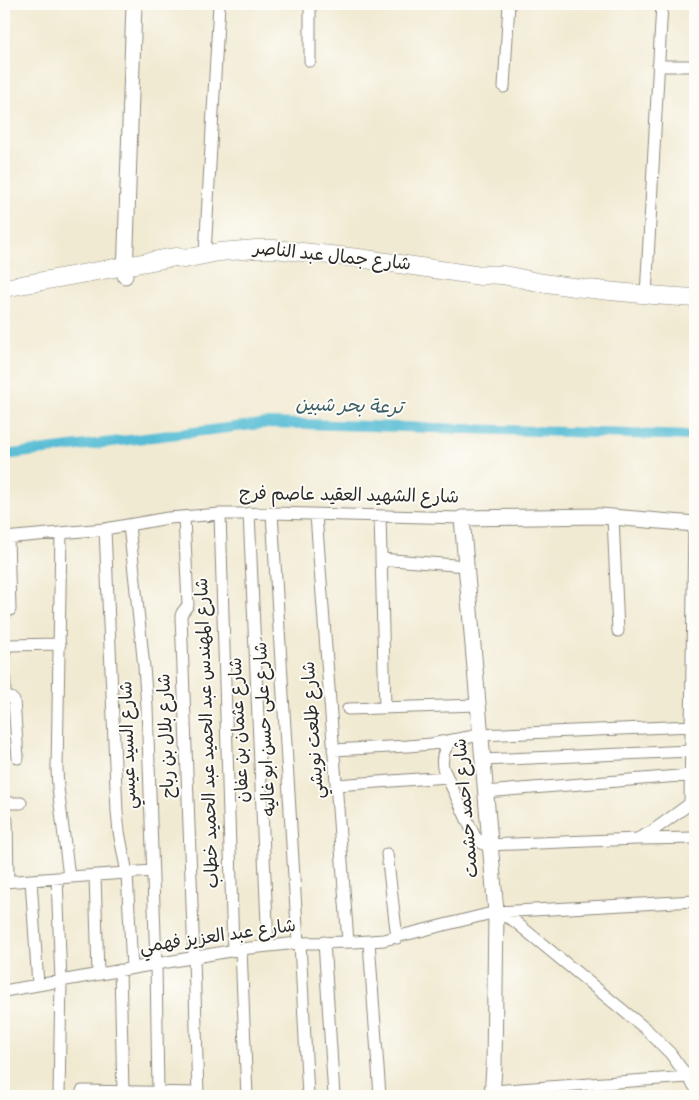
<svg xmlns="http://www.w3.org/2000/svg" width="699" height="1100" font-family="Dekko,'Playpen Sans Arabic',sans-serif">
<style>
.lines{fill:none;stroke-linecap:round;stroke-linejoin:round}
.canal{stroke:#58bdd5;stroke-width:10}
.street-casing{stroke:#8e8a7e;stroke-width:13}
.secondary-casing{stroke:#8e8a7e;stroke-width:17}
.primary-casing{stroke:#8e8a7e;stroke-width:19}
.street{stroke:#fff;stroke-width:11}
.secondary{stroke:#fff;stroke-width:15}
.primary{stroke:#fff;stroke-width:18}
.labels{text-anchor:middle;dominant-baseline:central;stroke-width:4;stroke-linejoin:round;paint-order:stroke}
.street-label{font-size:18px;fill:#2b2b2b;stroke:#fdfcf7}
.water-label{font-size:19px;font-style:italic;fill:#3b5e66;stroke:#fdfcf7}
</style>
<rect width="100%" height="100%" fill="#fdfcf7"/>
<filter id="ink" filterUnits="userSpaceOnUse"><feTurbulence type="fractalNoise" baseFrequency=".02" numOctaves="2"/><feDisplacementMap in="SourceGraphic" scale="10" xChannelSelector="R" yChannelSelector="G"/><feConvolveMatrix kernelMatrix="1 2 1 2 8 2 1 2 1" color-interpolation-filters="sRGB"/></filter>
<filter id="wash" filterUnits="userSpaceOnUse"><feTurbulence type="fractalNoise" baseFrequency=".0096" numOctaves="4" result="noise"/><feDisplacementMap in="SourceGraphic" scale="20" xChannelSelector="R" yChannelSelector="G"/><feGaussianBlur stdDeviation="1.12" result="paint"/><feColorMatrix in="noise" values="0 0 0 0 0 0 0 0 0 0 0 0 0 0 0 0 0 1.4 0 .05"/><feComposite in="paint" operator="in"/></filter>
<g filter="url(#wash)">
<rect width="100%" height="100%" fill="#f1ead2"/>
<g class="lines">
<path class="canal" d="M4 455 269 423 695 436"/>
</g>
</g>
<g filter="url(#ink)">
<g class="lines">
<g class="street-casing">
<path id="street" d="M310 4V61
M658 66H695
M504 87 509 4
M205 254 219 4
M646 295 662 4
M249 513 268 946
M272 513 298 943
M220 514 233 950
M316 515 348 942
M380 516 385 708
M184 517 188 605 182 613 181 616 194 957 198 1096
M613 517 618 631
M129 525 144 667 147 707 156 964 158 1092
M105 529 117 812 119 832 127 873 132 968
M61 533 57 769 58 788 69 877
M8 537 10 610
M4 538 105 529 168 518 220 514 272 513 462 518
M381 559 466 566
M4 698H11L14 701 18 758
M5 698 4 654 6 648 9 645 60 644
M348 709 478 705
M453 740C444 747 441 756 443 768L475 837 483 844 487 845 637 839 651 832 695 800
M333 750 408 746 431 744 480 735 692 726
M483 760 691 751
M336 785 447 777
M485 792 691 775
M690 802 694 524
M4 803H21
M7 820 8 882
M641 839 695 838
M387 854 397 938
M95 875 98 974
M57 878 61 981 59 1096
M31 880 38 985
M4 882 152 871
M500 914 513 920 647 1030 670 1053 695 1087
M324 942 334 1096
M369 942 380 1096
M300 943 308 1096
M241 949 247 1096
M120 970 123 1091
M4 991 241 949 298 943 354 942 384 940 496 912 695 901
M82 1091 198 1093
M493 1091 688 1077"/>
</g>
<g class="secondary-casing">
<path id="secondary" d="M125 276 134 4
M492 1096 494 1067 496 912 462 518 600 516 695 524"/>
</g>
<g class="primary-casing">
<path id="primary" d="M4 288 169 258 177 257 184 259 219 252 256 249H274L359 258 481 276C497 271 521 279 538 282 590 290 643 295 695 298"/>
</g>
<use href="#street" class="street"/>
<use href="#secondary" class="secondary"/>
<use href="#primary" class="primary"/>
</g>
</g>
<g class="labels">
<g class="street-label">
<text transform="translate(332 258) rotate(6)">شارع جمال عبد الناصر</text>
<text transform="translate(349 497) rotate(1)">شارع الشهيد العقيد عاصم فرج</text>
<text transform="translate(267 729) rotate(-93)">شارع على حسن ابو غاليه</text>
<text transform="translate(241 730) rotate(-93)">شارع عثمان بن عفان</text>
<text transform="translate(315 730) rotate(-94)">شارع طلعت نويشي</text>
<text transform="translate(209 733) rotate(-92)">شارع المهندس عبد الحميد عبد الحميد خطاب</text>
<text transform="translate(168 736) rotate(-92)">شارع بلال بن رباح</text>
<text transform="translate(130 745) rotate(-92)">شارع السيد عيسي</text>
<text transform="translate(468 808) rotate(-95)">شارع احمد حشمت</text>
<text transform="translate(218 938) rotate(-8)">شارع عبد العزيز فهمي</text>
</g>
<g class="water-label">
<text transform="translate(349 408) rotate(2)">ترعة بحر شبين</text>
</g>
</g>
<rect width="699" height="1100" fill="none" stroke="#fdfcf7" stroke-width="20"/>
</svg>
